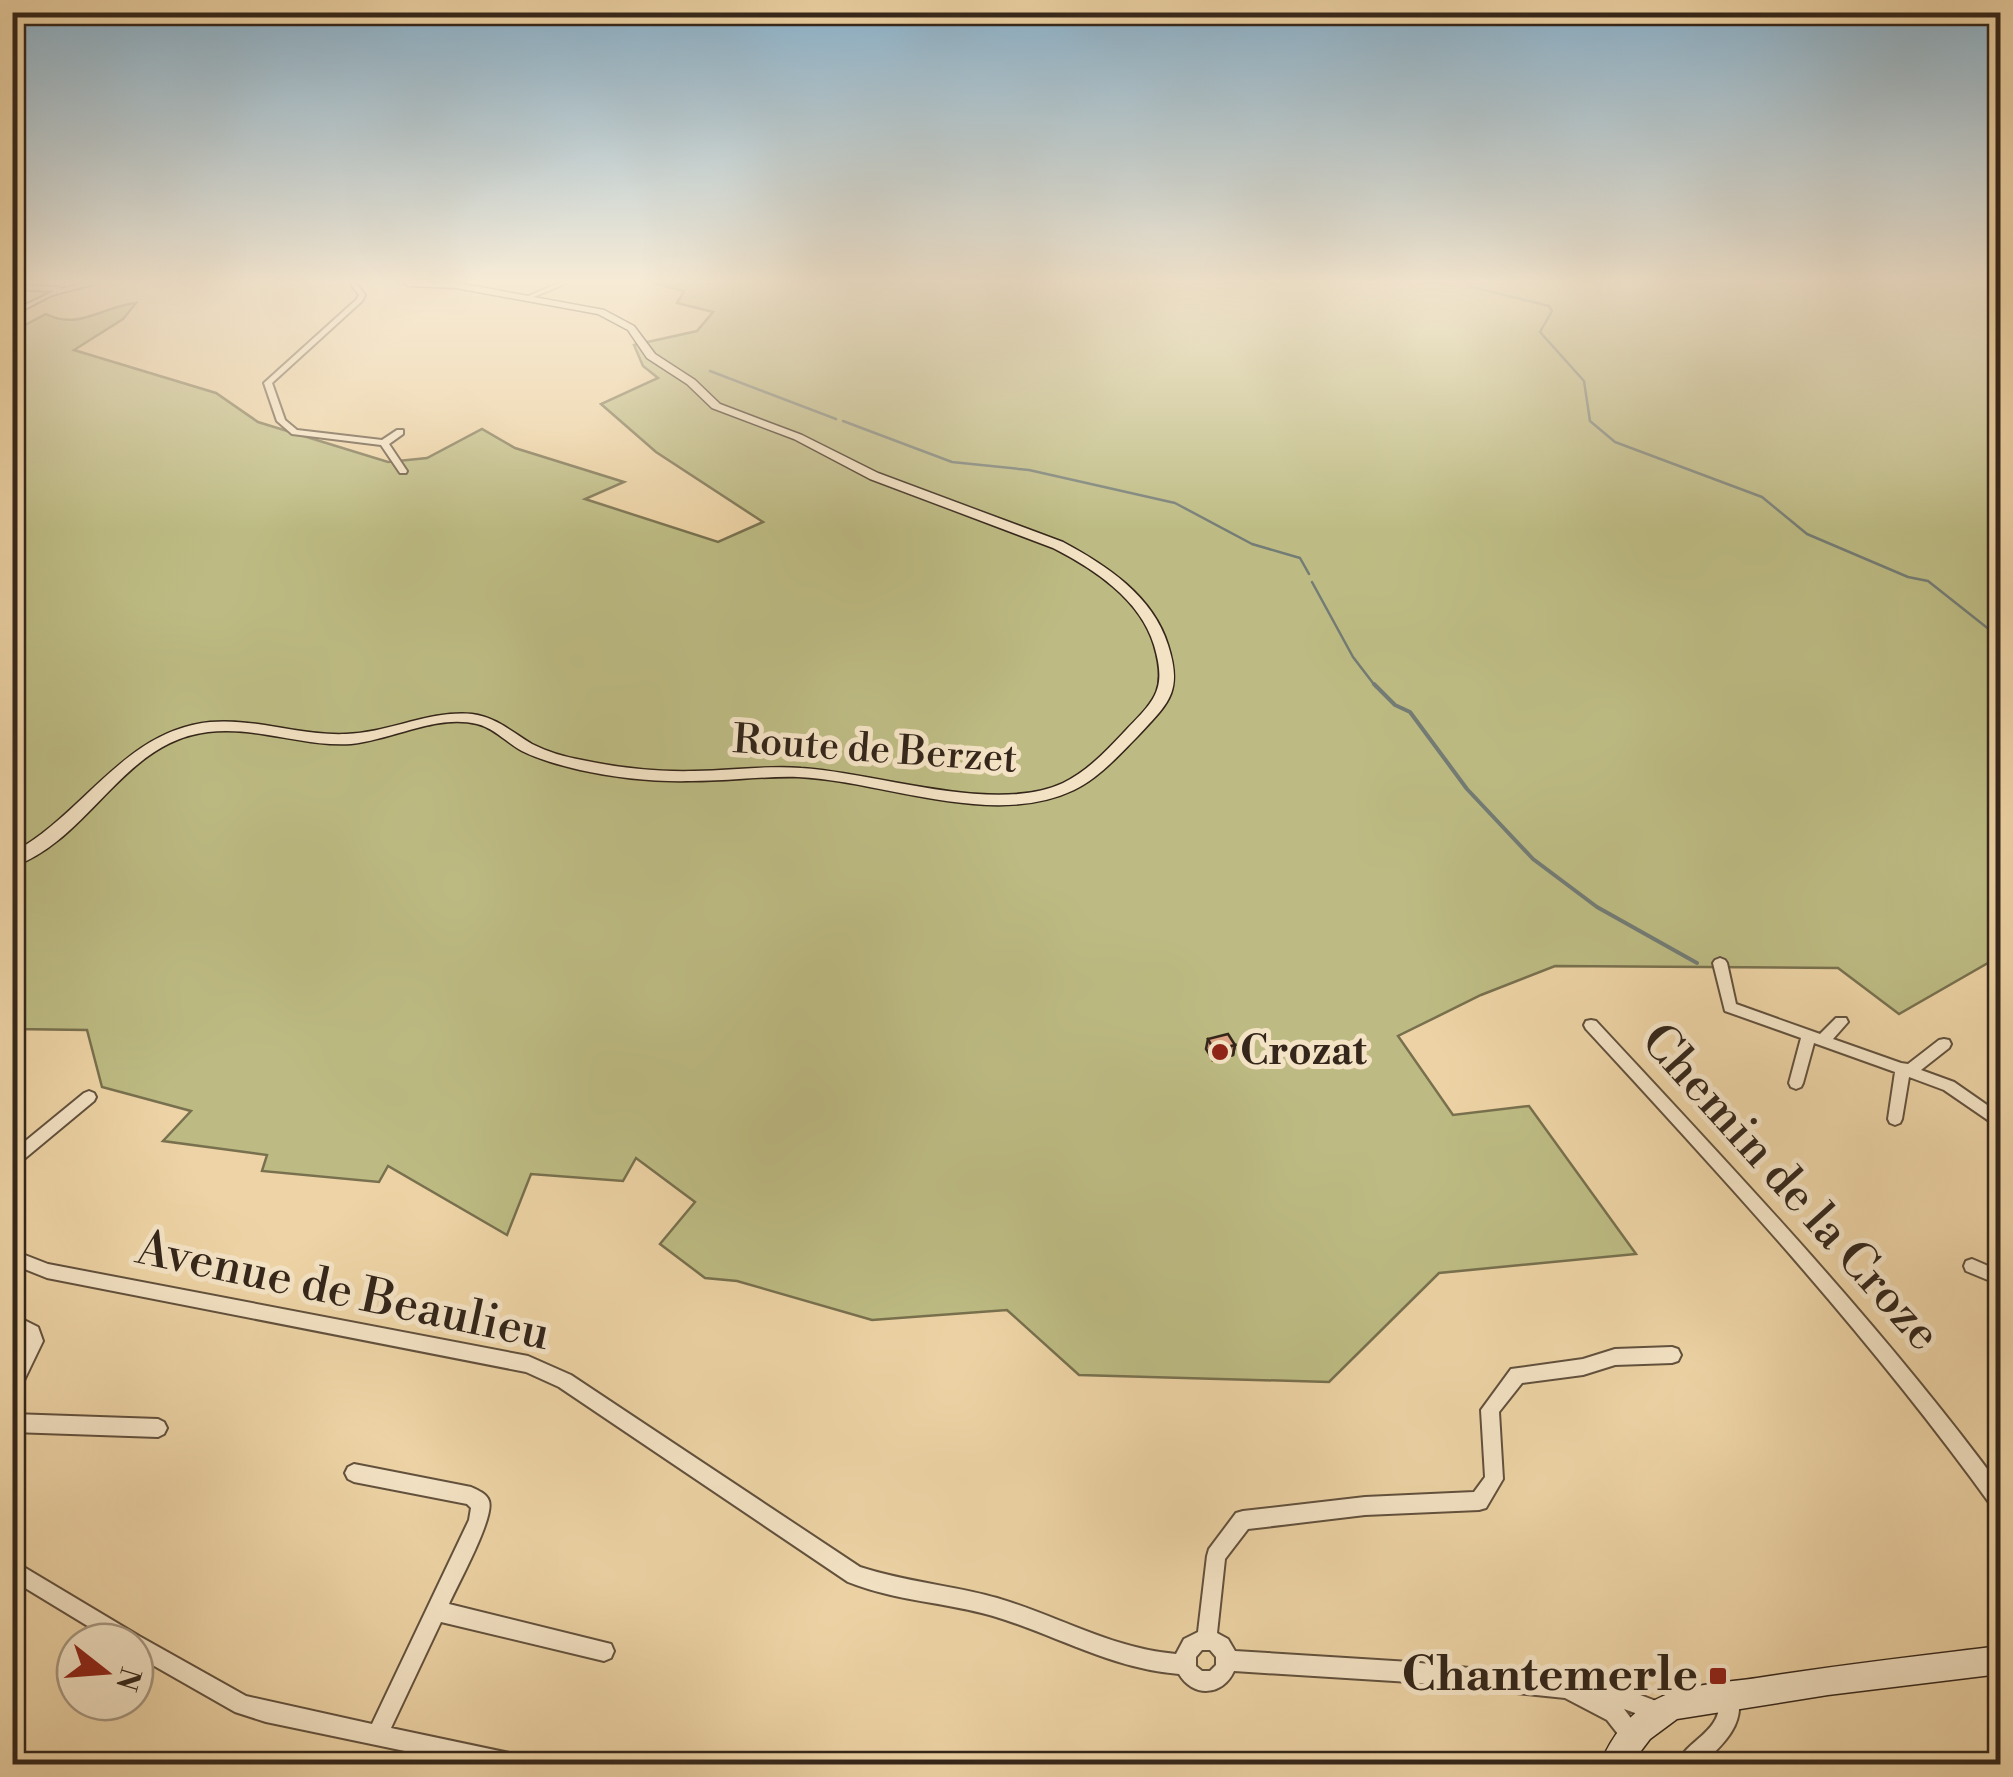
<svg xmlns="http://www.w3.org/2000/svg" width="2013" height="1777" font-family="'Libre Bodoni',serif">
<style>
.green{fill:#bdbb83;stroke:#78704e;stroke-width:2.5}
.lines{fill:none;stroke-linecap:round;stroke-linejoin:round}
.stream-far1{stroke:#737c75;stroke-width:2.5}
.stream{stroke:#737c75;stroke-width:4}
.street-casing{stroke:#62513d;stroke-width:4}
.secondary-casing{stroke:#34261a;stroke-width:3}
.street{fill:#f3e2c4;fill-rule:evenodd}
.secondary{fill:#f3e2c4;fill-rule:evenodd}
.wall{fill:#bf8b72;stroke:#34261a;stroke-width:2.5}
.shaded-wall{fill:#9b715c;stroke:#34261a;stroke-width:2.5}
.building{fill:#dea284;stroke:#34261a;stroke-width:2.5}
.poi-dot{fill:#8f2418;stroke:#f3e2c4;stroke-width:4}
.labels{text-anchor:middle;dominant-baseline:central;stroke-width:10;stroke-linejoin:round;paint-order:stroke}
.street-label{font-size:40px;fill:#34261a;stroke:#f3e2c4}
.poi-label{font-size:40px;font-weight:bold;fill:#34261a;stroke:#f3e2c4;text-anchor:start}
.near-street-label{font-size:48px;fill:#34261a;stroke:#f3e2c4}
.near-poi-label{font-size:48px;font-weight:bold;fill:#34261a;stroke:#f3e2c4;text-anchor:end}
</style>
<rect width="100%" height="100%" fill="#edd3a5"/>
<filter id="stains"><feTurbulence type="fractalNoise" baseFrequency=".002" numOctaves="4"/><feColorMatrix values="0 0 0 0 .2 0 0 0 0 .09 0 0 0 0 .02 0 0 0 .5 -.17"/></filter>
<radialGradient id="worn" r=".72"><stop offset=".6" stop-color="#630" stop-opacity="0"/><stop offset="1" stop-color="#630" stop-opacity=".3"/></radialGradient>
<path class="green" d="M653 283H2000V956L1899 1014 1838 968 1555 966 1481 995 1398 1036 1453 1115 1529 1106 1636 1254 1439 1273 1329 1382 1079 1375 1007 1310 872 1320 737 1281 705 1278 660 1244 695 1202 636 1158 623 1181 531 1174 507 1235 388 1166 379 1182 262 1171 267 1155 163 1141 191 1111 102 1087 87 1030 13 1029 12 332 46 314C79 331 103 306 136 303L123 319 74 350 216 393 258 422 388 462 427 458 482 429 515 448 624 482 585 499 718 542 763 522 656 452 601 404 658 378 643 366 634 345 697 331 713 312 677 303 684 291Z"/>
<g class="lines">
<path class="stream-far1" d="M1456 283 1549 306 1552 311 1540 332 1584 381 1590 421 1615 442 1762 497 1807 534 1908 577 1928 581 2000 638
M710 371 836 419
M843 421 952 462 1029 470 1175 503 1252 544 1300 558 1309 574
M1312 582 1353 657 1376 687"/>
<path class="stream" d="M1374 684 1395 705 1410 712 1467 789 1533 859 1597 907 1697 963"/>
<g class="street-casing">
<path id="street" d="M88 283H97L52 295 23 310 21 309V307L54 291 12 289V285L58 287 61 289Z
M350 283H356L365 295 362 301 272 383 285 420 297 430 382 440 397 430H403V434L389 444 407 471 406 473H400L381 445 292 434 277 421 264 383 357 299 359 295Z
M559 283H567L531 298 526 297Z
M1720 958 1725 960 1727 963 1736 1004 1820 1034 1836 1018H1846L1848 1022 1833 1039 1901 1063 1908 1064 1939 1040 1944 1039 1949 1040 1951 1044 1949 1048 1921 1070 1954 1082 2000 1114V1127L1995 1125 1944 1090 1909 1077 1902 1119 1900 1123 1895 1125 1890 1123 1888 1119 1895 1072 1814 1043 1803 1083 1801 1087 1796 1089 1791 1087 1789 1083 1801 1038 1725 1011 1713 963 1715 960Z
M1591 1020 1596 1021C1736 1172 1878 1321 2000 1486V1510L1993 1508C1869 1336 1729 1184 1586 1029L1584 1025 1586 1021Z
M89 1091 94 1093 96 1097 94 1101 17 1165 12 1167V1152L84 1093Z
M12 1250 48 1264 528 1356 571 1375 860 1567C905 1582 952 1585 997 1598 1058 1616 1113 1649 1176 1654L1184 1639 1198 1632 1207 1556 1209 1549 1236 1513 1243 1511 1365 1497 1474 1492 1485 1477 1481 1410 1511 1369 1583 1359 1615 1349 1672 1347 1678 1349 1681 1355 1678 1361 1672 1363 1615 1365 1583 1375 1522 1383 1499 1412 1503 1479 1486 1508 1479 1510 1365 1515 1248 1529 1225 1559 1217 1633 1228 1639 1235 1651 1410 1662 1567 1678 1590 1676 1664 1704 1667 1711 1664 1718 1657 1721 1624 1709 1639 1729 1642 1736 1639 1743 1632 1746 1625 1743 1607 1720 1565 1698 1410 1682 1234 1671C1223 1696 1193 1698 1179 1674 1112 1669 1056 1635 993 1616 945 1602 895 1601 848 1582L559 1387 526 1372 47 1278 12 1264ZM1210 1650 1216 1657V1665L1210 1671H1202L1196 1666V1657L1202 1650Z
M1972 1259 2000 1271V1285L1966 1271 1964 1266 1966 1261Z
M12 1314 38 1327 43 1341 18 1393 12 1395V1368L26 1341 25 1337 12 1330Z
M12 1414 158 1419 164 1422 167 1428 164 1434 158 1437 12 1432Z
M354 1464 471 1487C478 1490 487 1494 489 1501 495 1517 457 1586 449 1604L611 1644 614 1651 611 1658 604 1661 441 1622 391 1728 514 1754 521 1757 524 1764H467L266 1722 235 1712 135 1655V1642H114L12 1580V1560L139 1636 246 1696 372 1724 469 1520 471 1508 467 1504 354 1482 348 1479 345 1473 348 1467Z
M1729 1688 1736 1691C1748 1722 1723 1745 1702 1764H1677C1683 1747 1704 1738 1714 1722 1721 1712 1718 1702 1722 1691Z"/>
</g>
<g class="secondary-casing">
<path id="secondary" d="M404 283H458L604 310 634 326 655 354 695 380 720 404 802 435 878 473 1063 542C1106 565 1153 596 1168 645 1183 692 1169 703 1137 737 1118 756 1099 778 1074 790 993 829 883 781 798 777 763 776 728 781 692 781 655 782 616 778 580 770 560 765 540 760 522 751 507 743 494 728 477 724 436 714 392 740 351 744 303 747 256 726 208 732 122 742 90 840 12 867V853C84 815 123 731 210 722 256 718 300 736 346 734 388 733 429 710 472 714 496 717 512 732 532 744 548 752 565 757 582 760 619 768 658 772 695 771 730 771 766 765 801 768 875 772 994 815 1063 783 1088 771 1107 750 1126 730 1156 699 1167 689 1154 645 1140 599 1094 569 1053 548L870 479 794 439 712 408 687 384 647 358 628 330 598 314 456 288 409 286Z
M2000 1646V1674L1828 1695 1677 1719 1650 1739 1631 1764H1600C1611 1738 1628 1714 1653 1701 1684 1684 1723 1683 1757 1678 1838 1665 1919 1656 2000 1646Z"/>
</g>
<use href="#street" class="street"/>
<use href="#secondary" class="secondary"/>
</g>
<path class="wall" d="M1208 1039 1235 1045 1233 1055 1213 1060 1206 1049Z"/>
<path class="shaded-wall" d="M1235 1045 1233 1055 1213 1060 1214 1050Z"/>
<path class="building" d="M1228 1034 1235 1045 1214 1050 1208 1039Z"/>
<linearGradient id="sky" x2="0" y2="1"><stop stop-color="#8ab5d2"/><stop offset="0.53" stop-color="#f7ebd6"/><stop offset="1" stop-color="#f7ebd6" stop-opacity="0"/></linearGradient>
<rect width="2013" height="531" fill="url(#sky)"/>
<g class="poi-dot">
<circle cx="1220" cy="1052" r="10"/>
<rect x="1708" y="1666" width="20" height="20" rx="5"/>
</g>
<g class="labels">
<g class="street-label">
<text transform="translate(875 750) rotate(4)">Route de Berzet</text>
</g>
<g class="poi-label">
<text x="1240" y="1052">Crozat</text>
</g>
<g class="near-street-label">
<text transform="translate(1790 1188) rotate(48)">Chemin de la Croze</text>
<text transform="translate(343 1292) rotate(12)">Avenue de Beaulieu</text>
</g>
<g class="near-poi-label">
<text x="1698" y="1676">Chantemerle</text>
</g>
</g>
<rect width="2013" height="1777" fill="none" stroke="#edd3a5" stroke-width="50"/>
<rect x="15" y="15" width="1983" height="1747" fill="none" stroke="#34261a" stroke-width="5"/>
<rect x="25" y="25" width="1963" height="1727" fill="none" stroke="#34261a" stroke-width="2.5"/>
<g transform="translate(105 1672) rotate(107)"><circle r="48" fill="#f3e2c4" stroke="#a79780" stroke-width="2.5"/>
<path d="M0-8L18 38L0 25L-18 38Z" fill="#8f2418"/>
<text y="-15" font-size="28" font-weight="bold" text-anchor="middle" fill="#34261a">N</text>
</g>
<rect width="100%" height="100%" filter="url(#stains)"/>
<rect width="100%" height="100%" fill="url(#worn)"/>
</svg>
